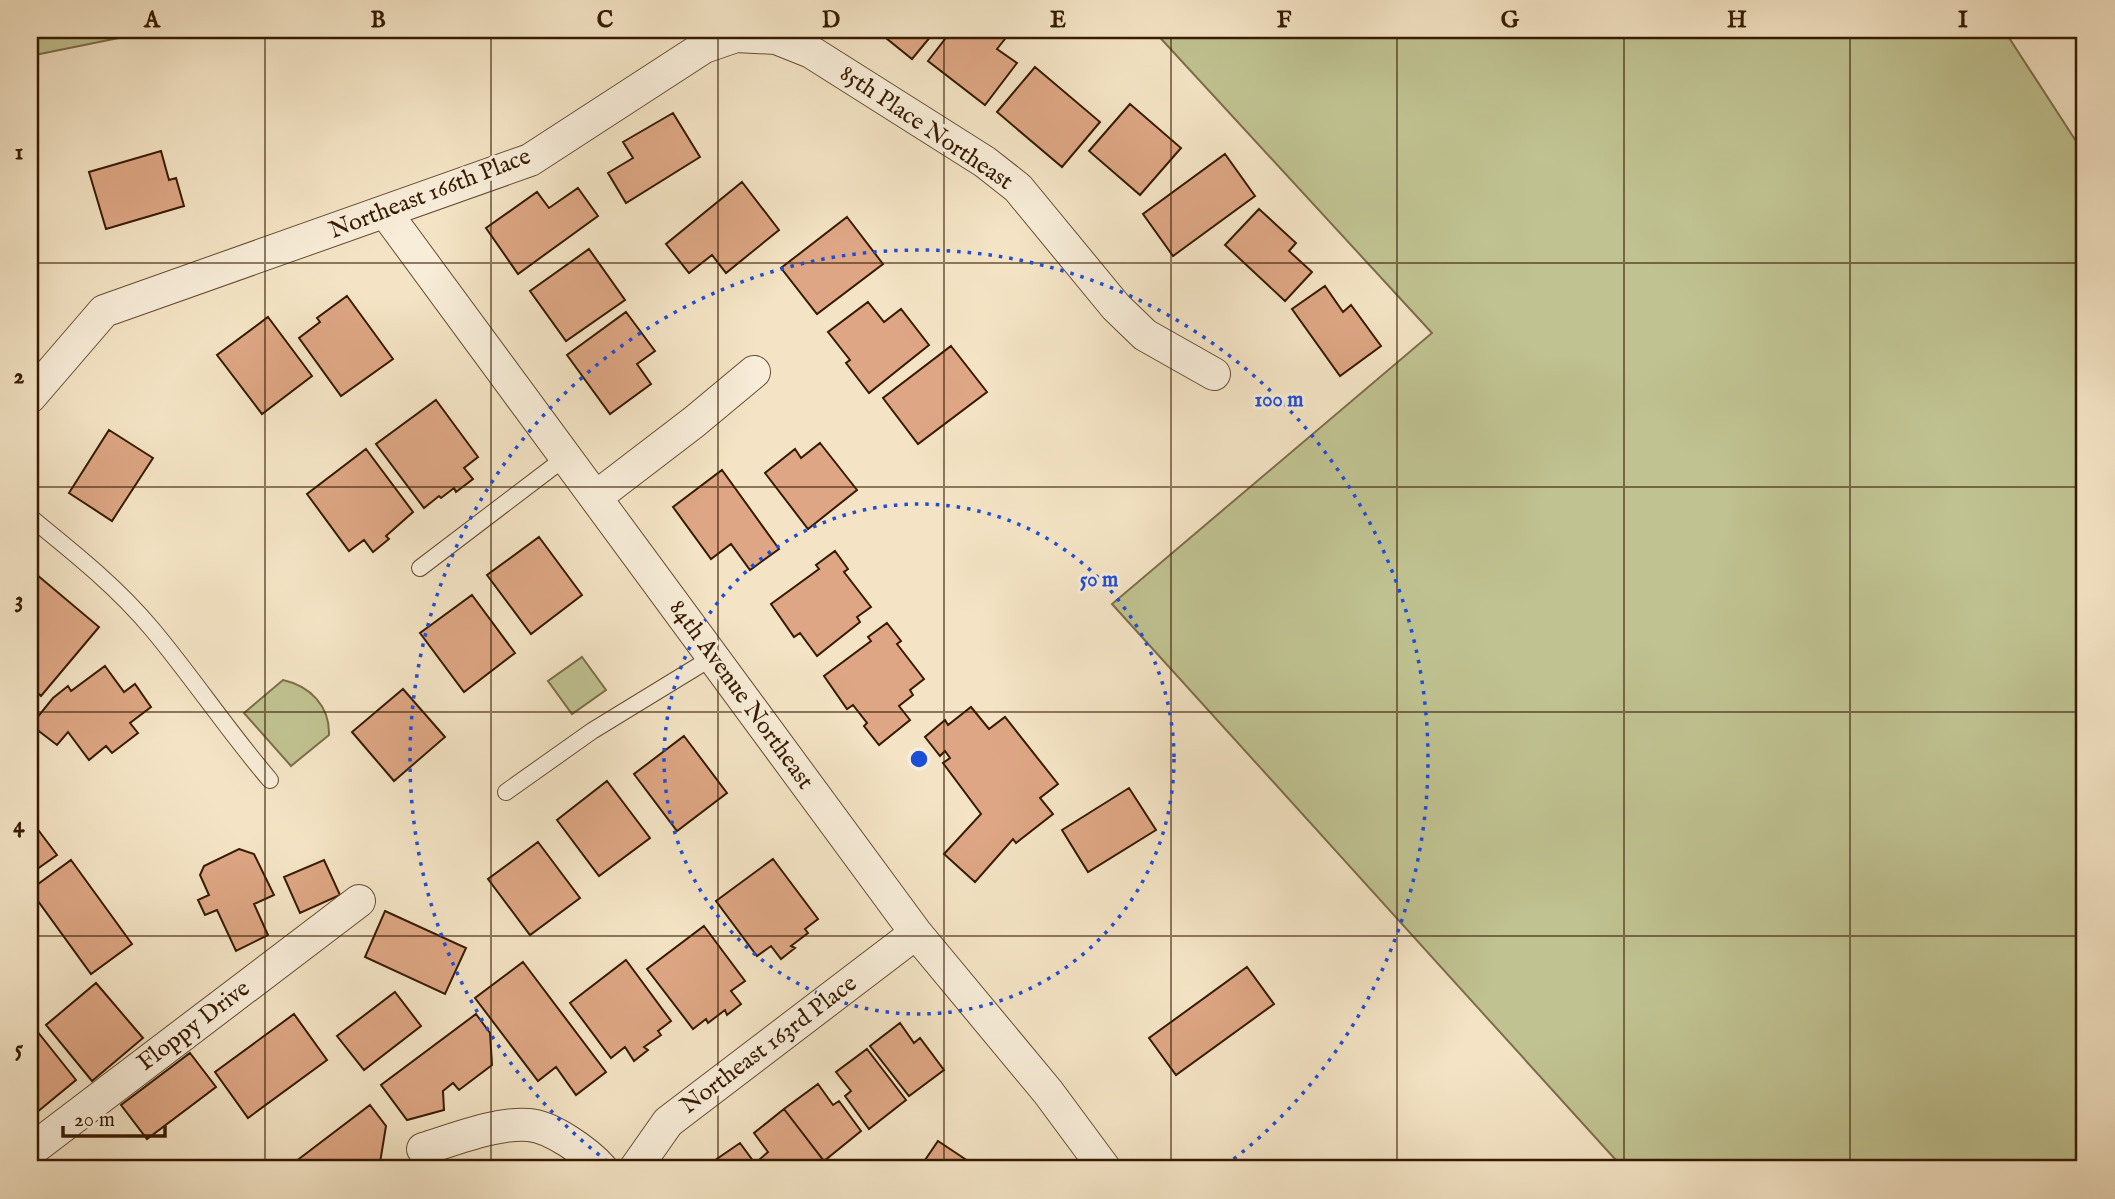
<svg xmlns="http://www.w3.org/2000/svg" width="2115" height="1199" font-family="'IM FELL English',serif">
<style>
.green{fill:#c0c291;stroke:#7c6e49;stroke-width:2}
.building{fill:#dea684;stroke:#371b01;stroke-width:2}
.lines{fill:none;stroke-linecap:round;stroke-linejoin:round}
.lane-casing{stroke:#664d32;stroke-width:18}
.street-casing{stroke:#664d32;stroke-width:34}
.lane{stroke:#f8edd9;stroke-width:16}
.street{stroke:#f8edd9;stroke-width:32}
.grid{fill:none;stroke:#371b01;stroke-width:2;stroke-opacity:0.55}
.ring{fill:none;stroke:#1d4ed8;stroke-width:3.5;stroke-dasharray:3.5 7}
.labels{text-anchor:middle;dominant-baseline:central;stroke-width:6;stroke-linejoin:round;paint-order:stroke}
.street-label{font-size:24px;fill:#371b01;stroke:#f8edd9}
.centre{fill:#1d4ed8;stroke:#f8edd9;stroke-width:3.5}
.ring-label{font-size:21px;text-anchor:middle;font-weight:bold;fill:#1d4ed8;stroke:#f8edd9;stroke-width:6;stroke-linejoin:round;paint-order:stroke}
.neatline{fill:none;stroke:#371b01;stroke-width:2.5}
.grid-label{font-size:23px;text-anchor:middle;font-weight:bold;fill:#371b01}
</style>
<rect width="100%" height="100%" fill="#f4e4c5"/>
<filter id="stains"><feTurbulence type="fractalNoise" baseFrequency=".00286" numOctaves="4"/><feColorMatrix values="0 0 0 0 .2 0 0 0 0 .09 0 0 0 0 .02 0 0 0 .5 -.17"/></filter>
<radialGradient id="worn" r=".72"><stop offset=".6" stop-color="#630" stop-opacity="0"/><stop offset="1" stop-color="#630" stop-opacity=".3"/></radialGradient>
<path class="green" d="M30 30H158L30 56Z
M1153 30H2004L2085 155V1169H1624L1112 604 1432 333Z
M582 657 606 690 572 714 548 681Z
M283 680C310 686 330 706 329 735L291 766 244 713Z"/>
<path class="building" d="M876 30H936L912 59Z
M952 30H1012L997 49 1017 63 985 105 928 61Z
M1035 67 1100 122 1062 167 997 112Z
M1130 104 1181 148 1140 195 1089 151Z
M673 113 700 157 626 203 608 173 633 158 623 142Z
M161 151 169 180 176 178 184 206 106 229 89 172Z
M1225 154 1255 196 1173 256 1143 214Z
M742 182 779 230 726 273 712 255 689 273 666 244Z
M578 188 598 216 518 274 486 228 537 192 549 208Z
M1259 209 1296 243 1289 251 1312 272 1285 301 1225 245Z
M847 217 883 264 817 314 781 268Z
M589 249 625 300 566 341 530 291Z
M1325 286 1343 312 1351 305 1381 346 1340 376 1292 309Z
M347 296 393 359 341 396 299 338 320 322 317 318Z
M868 302 884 322 901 309 929 345 869 393 846 363 850 360 828 332Z
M626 312 655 351 637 364 651 384 610 414 567 355Z
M268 317 312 376 262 414 217 355Z
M951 346 987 392 918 444 883 398Z
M436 400 478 457 464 468 473 479 456 492 454 488 441 498 439 496 424 508 376 444Z
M109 430 153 458 112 521 69 493Z
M820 443 857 490 808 529 765 473 795 449 801 458Z
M366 449 413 512 386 536 389 539 373 552 364 540 349 551 307 494Z
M722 470 779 549 750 570 731 544 711 559 673 507Z
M539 537 582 595 531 634 487 575Z
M835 551 848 569 844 572 871 607 857 617 860 622 817 656 800 633 794 637 771 604 819 569 816 565Z
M30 569 99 627 41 696 30 686Z
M472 595 515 653 464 692 420 633Z
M887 623 901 641 897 644 924 679 910 690 913 695 899 706 910 720 879 745 864 726 867 723 853 705 847 709 824 676 871 641 868 637Z
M105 666 124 692 135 684 151 707 130 723 138 733 112 753 106 746 89 760 68 732 57 745 31 725 53 698 68 686 71 691Z
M403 689 445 737 394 781 352 732Z
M971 707 989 729 1005 717 1058 784 1040 798 1053 814 1016 843 1013 839 975 882 944 854 981 814 943 763 950 758 945 751 940 756 925 737 945 720 948 725Z
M684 736 727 793 677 831 634 774Z
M607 781 650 838 599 876 557 820Z
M1129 788 1156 830 1088 872 1062 830Z
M30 819 57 855 30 874Z
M538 842 580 898 530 935 488 879Z
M239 849 254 854 274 895 254 904 268 935 236 951 217 910 205 915 198 900 209 895 200 875 204 866Z
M773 859 818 919 805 929 808 933 791 946 795 948 781 959 771 946 757 956 716 901Z
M71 860 132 944 91 974 30 890Z
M324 860 340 895 300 913 284 877Z
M385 911 466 948 445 994 365 957Z
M704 926 745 981 731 991 741 1004 727 1015 725 1010 708 1023 706 1019 693 1029 647 969Z
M626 960 671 1021 658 1031 661 1035 644 1047 648 1050 634 1061 625 1047 611 1058 570 1003Z
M523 962 606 1072 576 1095 556 1067 538 1081 475 998Z
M1247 967 1274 1004 1176 1075 1149 1038Z
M96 983 143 1038 92 1081 46 1025Z
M395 992 421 1026 364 1070 337 1036Z
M294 1014 327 1060 248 1118 215 1072Z
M476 1014 490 1033 492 1065 459 1090 453 1083 443 1091 444 1110 407 1120 381 1085Z
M900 1023 914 1043 920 1038 944 1070 909 1096 870 1046Z
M33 1026 76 1080 30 1118V1029Z
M867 1049 906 1100 869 1129 845 1096 851 1091 836 1072Z
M190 1053 216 1087 147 1139 121 1105Z
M818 1084 833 1105 839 1101 861 1131 824 1161 784 1109Z
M370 1105 386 1126 379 1169H288L287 1168Z
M784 1109 824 1161 814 1169H768L760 1159 768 1152 754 1133Z
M938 1141 980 1169H919Z
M740 1143 759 1169H711L708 1165Z"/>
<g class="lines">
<g class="lane-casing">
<path id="lane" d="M30 517C73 552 116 586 152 629 193 678 228 731 270 780
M420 568 566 457
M506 792 592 731 713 657"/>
</g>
<g class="street-casing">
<path id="street" d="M386 213 916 933 1048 1092 1105 1169
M30 397 104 311 530 160 704 47 736 36 776 38 811 52 985 162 1018 188 1116 307 1145 335 1214 374
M596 497 694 422 754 372
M423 1149C453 1140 497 1122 529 1125 552 1127 587 1152 602 1169
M30 1151 359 901
M635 1169 668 1122 916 933"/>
</g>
<use href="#lane" class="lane"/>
<use href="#street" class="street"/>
</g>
<path class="grid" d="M265 30V1169M491 30V1169M718 30V1169M944 30V1169M1171 30V1169M1397 30V1169M1624 30V1169M1850 30V1169M30 263H2085M30 487H2085M30 712H2085M30 936H2085"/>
<g class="ring">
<circle cx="919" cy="759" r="255"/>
<path d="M616 1168A509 509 0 1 1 1222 1168"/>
</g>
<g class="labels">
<g class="street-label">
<text transform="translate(926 128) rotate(34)">85th Place Northeast</text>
<text transform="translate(430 194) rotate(-21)">Northeast 166th Place</text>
<text transform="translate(741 695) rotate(54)">84th Avenue Northeast</text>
<text transform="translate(194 1026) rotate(-37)">Floppy Drive</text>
<text transform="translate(769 1045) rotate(-37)">Northeast 163rd Place</text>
</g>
</g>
<circle cx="919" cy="759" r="10" class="centre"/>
<g class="ring-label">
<text x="1279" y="406">100 m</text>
<text x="1099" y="586">50 m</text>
</g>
<rect width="2115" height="1199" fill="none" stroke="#f4e4c5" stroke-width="77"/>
<path d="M63 1126v10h102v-10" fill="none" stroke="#371b01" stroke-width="3.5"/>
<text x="74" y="1126" font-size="21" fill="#371b01" stroke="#f8edd9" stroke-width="5" paint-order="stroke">20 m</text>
<rect x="38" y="38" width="2038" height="1122" class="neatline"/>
<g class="grid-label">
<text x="152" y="27">A</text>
<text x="378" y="27">B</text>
<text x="605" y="27">C</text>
<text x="831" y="27">D</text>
<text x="1058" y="27">E</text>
<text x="1284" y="27">F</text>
<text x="1510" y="27">G</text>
<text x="1737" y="27">H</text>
<text x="1963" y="27">I</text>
<text x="19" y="159">1</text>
<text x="19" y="383">2</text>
<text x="19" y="607">3</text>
<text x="19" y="832">4</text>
<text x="19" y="1056">5</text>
</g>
<rect width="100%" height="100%" filter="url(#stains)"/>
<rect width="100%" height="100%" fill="url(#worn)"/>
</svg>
